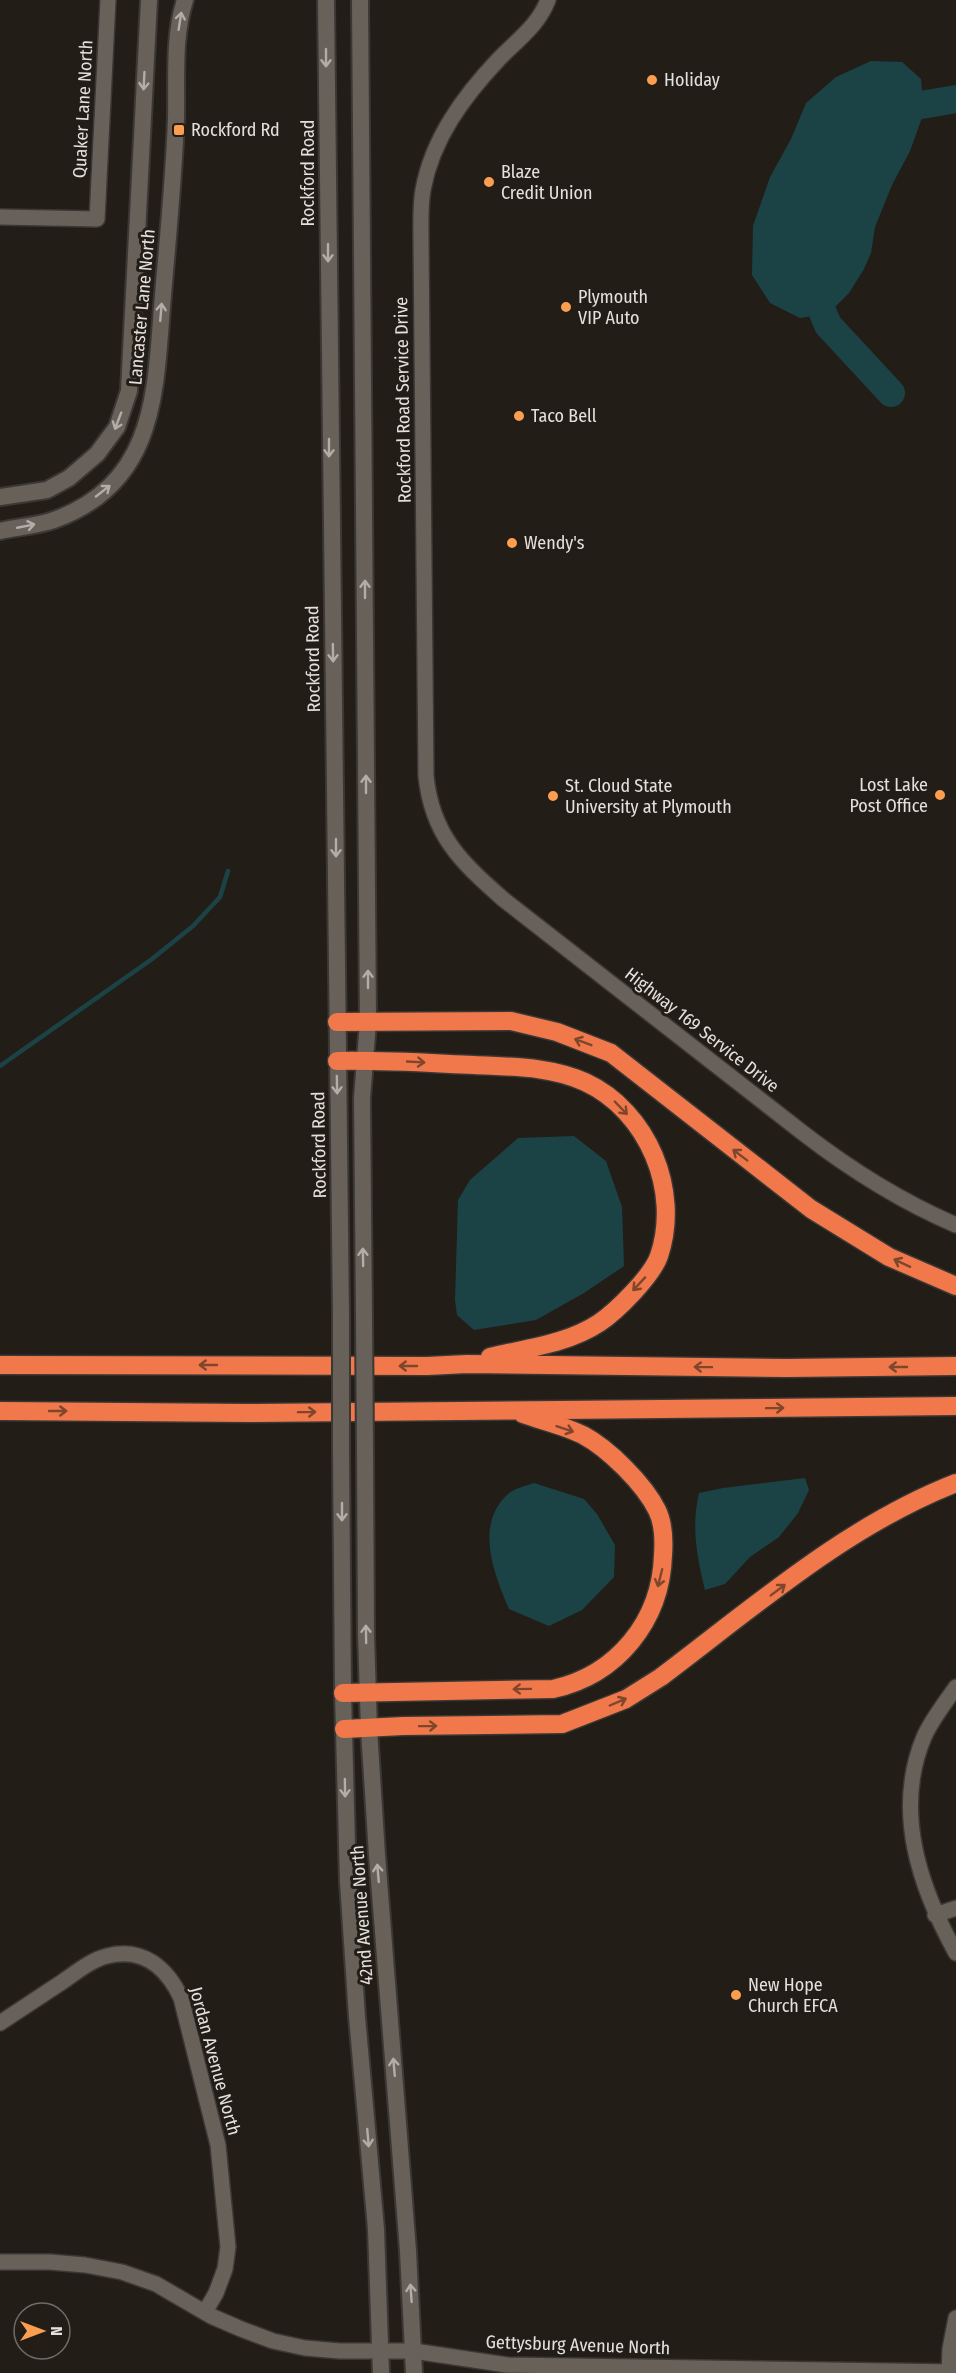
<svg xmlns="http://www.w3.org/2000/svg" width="956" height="2373" font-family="'Fira Sans Condensed',sans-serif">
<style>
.water{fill:#1b4346}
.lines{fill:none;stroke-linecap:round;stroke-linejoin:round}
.stream{stroke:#1b4346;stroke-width:4.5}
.river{stroke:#1b4346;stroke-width:28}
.minor-casing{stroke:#3b3734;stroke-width:18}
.tertiary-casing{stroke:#3b3734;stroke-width:20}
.secondary-casing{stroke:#3b3734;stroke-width:20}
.motorway-casing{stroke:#3b3734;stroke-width:21}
.minor{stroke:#67615a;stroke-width:15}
.tertiary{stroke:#67615a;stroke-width:16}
.secondary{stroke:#67615a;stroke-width:16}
.motorway{stroke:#f0784a;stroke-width:18}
.secondary-bridge-casing{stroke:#3b3734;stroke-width:20;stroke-linecap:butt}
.secondary-bridge{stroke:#67615a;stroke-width:16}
.oneway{stroke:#b2ada8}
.oneway2{stroke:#7f462e}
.poi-dot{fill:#fb9e50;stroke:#221d17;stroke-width:2}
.labels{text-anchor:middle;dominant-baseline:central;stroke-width:6;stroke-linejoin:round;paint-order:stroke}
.poi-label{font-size:18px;fill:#e4e0dc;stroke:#221d17;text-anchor:start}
.street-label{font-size:18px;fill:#e4e0dc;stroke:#221d17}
</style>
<rect width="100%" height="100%" fill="#221d17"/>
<path class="water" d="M871 61 902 62 921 79 924 112 910 151 892 185 875 227 871 253 864 269 849 293 829 313 800 318 770 303 752 275 753 226 770 177 791 139 806 103 836 77Z
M574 1136 606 1161 622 1207 624 1266 584 1293 536 1320 474 1330 457 1315 455 1300 458 1200 470 1180 518 1138Z
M805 1478 809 1490 798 1513 779 1537 750 1557 725 1584 705 1590C697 1557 691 1527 699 1493L723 1488Z
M534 1483 584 1499 597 1514 615 1545 614 1577 582 1610 549 1626 509 1609C494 1574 474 1525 508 1494 514 1488 526 1486 534 1483Z"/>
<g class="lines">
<path class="stream" d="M0 1066 152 959 193 926 220 897 228 871"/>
<path class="river" d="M886 111 956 99
M809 280 828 325 891 393"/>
<g class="minor-casing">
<path id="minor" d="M548 0C538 26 517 40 498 60 464 96 432 139 423 190 420 206 421 224 421 241L426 776C432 835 461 862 503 899L803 1133C851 1170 900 1201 956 1225
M0 217 97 219 108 0
M956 1687C945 1703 932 1719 924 1737 893 1811 920 1888 956 1953
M935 1915 956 1908
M0 2023C20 2010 39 1997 59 1984 73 1975 90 1960 107 1956 143 1947 167 1968 181 1998L218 2145 228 2247 225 2269 216 2293 205 2312
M0 2262H50L85 2265 122 2272 156 2284 211 2316 241 2329 273 2341 305 2348 340 2351H414L507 2365 956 2372
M949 2373 950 2349 956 2318"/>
</g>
<g class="tertiary-casing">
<path id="tertiary" d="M0 497 47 490 69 478 97 454 117 427 129 391 149 0
M0 531C17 527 37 526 54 520 159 482 155 388 163 295 168 236 174 177 176 118 177 79 173 37 185 0"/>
</g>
<g class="secondary-casing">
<path id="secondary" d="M326 0 341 1317
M360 0 368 1022 362 1098 364 1316
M341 1453 343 1693 348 1882 357 2017 376 2229 381 2373
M365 1453 366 1634 369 1729 377 1855 408 2251 414 2373"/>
</g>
<g class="motorway-casing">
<path id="motorway" d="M337 1022 511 1021 557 1032 611 1053 811 1209 889 1257 956 1286
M337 1061C383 1060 428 1063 474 1065 511 1067 550 1066 585 1082 648 1111 681 1191 659 1256 652 1276 617 1311 599 1323 567 1344 527 1348 490 1357
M0 1365 427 1366 467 1364 787 1368 956 1366
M0 1411 248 1413 956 1406
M343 1693 553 1689C617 1675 661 1621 663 1555 664 1541 663 1522 657 1510 644 1484 609 1449 583 1435 565 1426 543 1421 523 1414
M344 1729 403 1726 562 1724 626 1699 661 1677C754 1607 846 1526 956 1483"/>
</g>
<use href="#minor" class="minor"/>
<use href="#tertiary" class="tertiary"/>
<use href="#secondary" class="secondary"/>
<use href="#motorway" class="motorway"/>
<g class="secondary-bridge-casing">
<path id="secondary-bridge" d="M364 1316 365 1453
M341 1317V1453"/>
</g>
<use href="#secondary-bridge" class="secondary-bridge"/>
</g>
<defs><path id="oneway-shaft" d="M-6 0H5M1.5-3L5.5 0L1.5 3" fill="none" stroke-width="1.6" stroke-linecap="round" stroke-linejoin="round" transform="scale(1.5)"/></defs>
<g class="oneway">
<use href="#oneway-shaft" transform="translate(180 21) rotate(-81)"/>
<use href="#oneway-shaft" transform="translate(326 58) rotate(90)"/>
<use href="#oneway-shaft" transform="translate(144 81) rotate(93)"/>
<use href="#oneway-shaft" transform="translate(328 253) rotate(90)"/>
<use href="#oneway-shaft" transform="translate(161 312) rotate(-85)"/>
<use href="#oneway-shaft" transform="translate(118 421) rotate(111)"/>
<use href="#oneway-shaft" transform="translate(329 448) rotate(90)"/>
<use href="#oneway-shaft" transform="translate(103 491) rotate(-38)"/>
<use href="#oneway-shaft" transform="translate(26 526) rotate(-11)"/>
<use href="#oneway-shaft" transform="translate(365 589) rotate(-90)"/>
<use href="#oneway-shaft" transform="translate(333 653) rotate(89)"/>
<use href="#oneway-shaft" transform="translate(366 784) rotate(-90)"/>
<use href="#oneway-shaft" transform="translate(336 848) rotate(90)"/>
<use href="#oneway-shaft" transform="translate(368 979) rotate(-90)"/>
<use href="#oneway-shaft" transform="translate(337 1085) rotate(89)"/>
<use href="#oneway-shaft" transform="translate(363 1257) rotate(-91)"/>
<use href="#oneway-shaft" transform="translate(342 1512) rotate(90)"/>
<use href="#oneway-shaft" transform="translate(366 1634) rotate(-91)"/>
<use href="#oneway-shaft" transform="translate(345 1788) rotate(89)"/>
<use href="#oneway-shaft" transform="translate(378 1873) rotate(-95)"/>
<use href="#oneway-shaft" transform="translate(394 2067) rotate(-95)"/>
<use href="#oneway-shaft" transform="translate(368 2138) rotate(85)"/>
<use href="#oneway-shaft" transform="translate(411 2293) rotate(-94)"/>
</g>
<g class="oneway2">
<use href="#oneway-shaft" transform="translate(583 1042) rotate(-159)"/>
<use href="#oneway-shaft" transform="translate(416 1062) rotate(3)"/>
<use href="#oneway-shaft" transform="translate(621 1108) rotate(46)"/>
<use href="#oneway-shaft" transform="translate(740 1155) rotate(-143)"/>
<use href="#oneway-shaft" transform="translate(902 1263) rotate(-155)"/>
<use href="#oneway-shaft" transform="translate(639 1284) rotate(133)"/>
<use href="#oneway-shaft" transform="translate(208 1365) rotate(-180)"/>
<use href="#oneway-shaft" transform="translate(408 1366) rotate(-180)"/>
<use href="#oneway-shaft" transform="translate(703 1367) rotate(-179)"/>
<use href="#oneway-shaft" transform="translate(898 1367) rotate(180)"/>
<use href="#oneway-shaft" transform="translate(775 1408) rotate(-1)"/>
<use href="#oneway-shaft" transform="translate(58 1411)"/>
<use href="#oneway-shaft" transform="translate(307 1412) rotate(-1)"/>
<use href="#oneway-shaft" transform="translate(565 1429) rotate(19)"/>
<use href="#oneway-shaft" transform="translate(660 1578) rotate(104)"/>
<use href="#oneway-shaft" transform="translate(778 1590) rotate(-37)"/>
<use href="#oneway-shaft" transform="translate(522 1689) rotate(179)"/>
<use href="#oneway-shaft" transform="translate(618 1702) rotate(-23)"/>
<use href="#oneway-shaft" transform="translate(428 1726) rotate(-1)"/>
</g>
<g class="poi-dot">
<circle cx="652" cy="80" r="6"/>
<rect x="173" y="124" width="12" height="12" rx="3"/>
<circle cx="489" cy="182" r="6"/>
<circle cx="566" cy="307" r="6"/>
<circle cx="519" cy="416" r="6"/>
<circle cx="512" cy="543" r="6"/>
<circle cx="940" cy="795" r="6"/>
<circle cx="553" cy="796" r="6"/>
<circle cx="736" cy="1995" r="6"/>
</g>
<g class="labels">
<g class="poi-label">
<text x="664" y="80">Holiday</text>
<text x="191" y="130">Rockford Rd</text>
<text x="501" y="172">Blaze<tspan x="501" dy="21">Credit Union</tspan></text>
<text x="578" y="297">Plymouth<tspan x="578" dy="21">VIP Auto</tspan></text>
<text x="531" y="416">Taco Bell</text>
<text x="524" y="543">Wendy's</text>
<text x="928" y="785" text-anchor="end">Lost Lake<tspan x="928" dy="21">Post Office</tspan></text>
<text x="565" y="786">St. Cloud State<tspan x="565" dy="21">University at Plymouth</tspan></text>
<text x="748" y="1985">New Hope<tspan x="748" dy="21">Church EFCA</tspan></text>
</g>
<g class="street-label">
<text transform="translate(83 109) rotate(-87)">Quaker Lane North</text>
<text transform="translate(308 173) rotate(-90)">Rockford Road</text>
<text transform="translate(142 307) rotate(-85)">Lancaster Lane North</text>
<text transform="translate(403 400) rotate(-91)">Rockford Road Service Drive</text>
<text transform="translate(313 659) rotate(-91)">Rockford Road</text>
<text transform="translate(702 1030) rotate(38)">Highway 169 Service Drive</text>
<text transform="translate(319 1145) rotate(-91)">Rockford Road</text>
<text transform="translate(362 1915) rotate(-94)">42nd Avenue North</text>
<text transform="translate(215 2061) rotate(75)">Jordan Avenue North</text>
<text transform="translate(578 2345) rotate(2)">Gettysburg Avenue North</text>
</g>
</g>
<g transform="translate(42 2331) rotate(90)"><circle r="28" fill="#221d17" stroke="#706b66" stroke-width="1.5"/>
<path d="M0-4.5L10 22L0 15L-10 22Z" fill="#fb9e50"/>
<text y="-9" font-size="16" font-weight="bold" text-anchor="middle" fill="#e4e0dc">N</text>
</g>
</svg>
